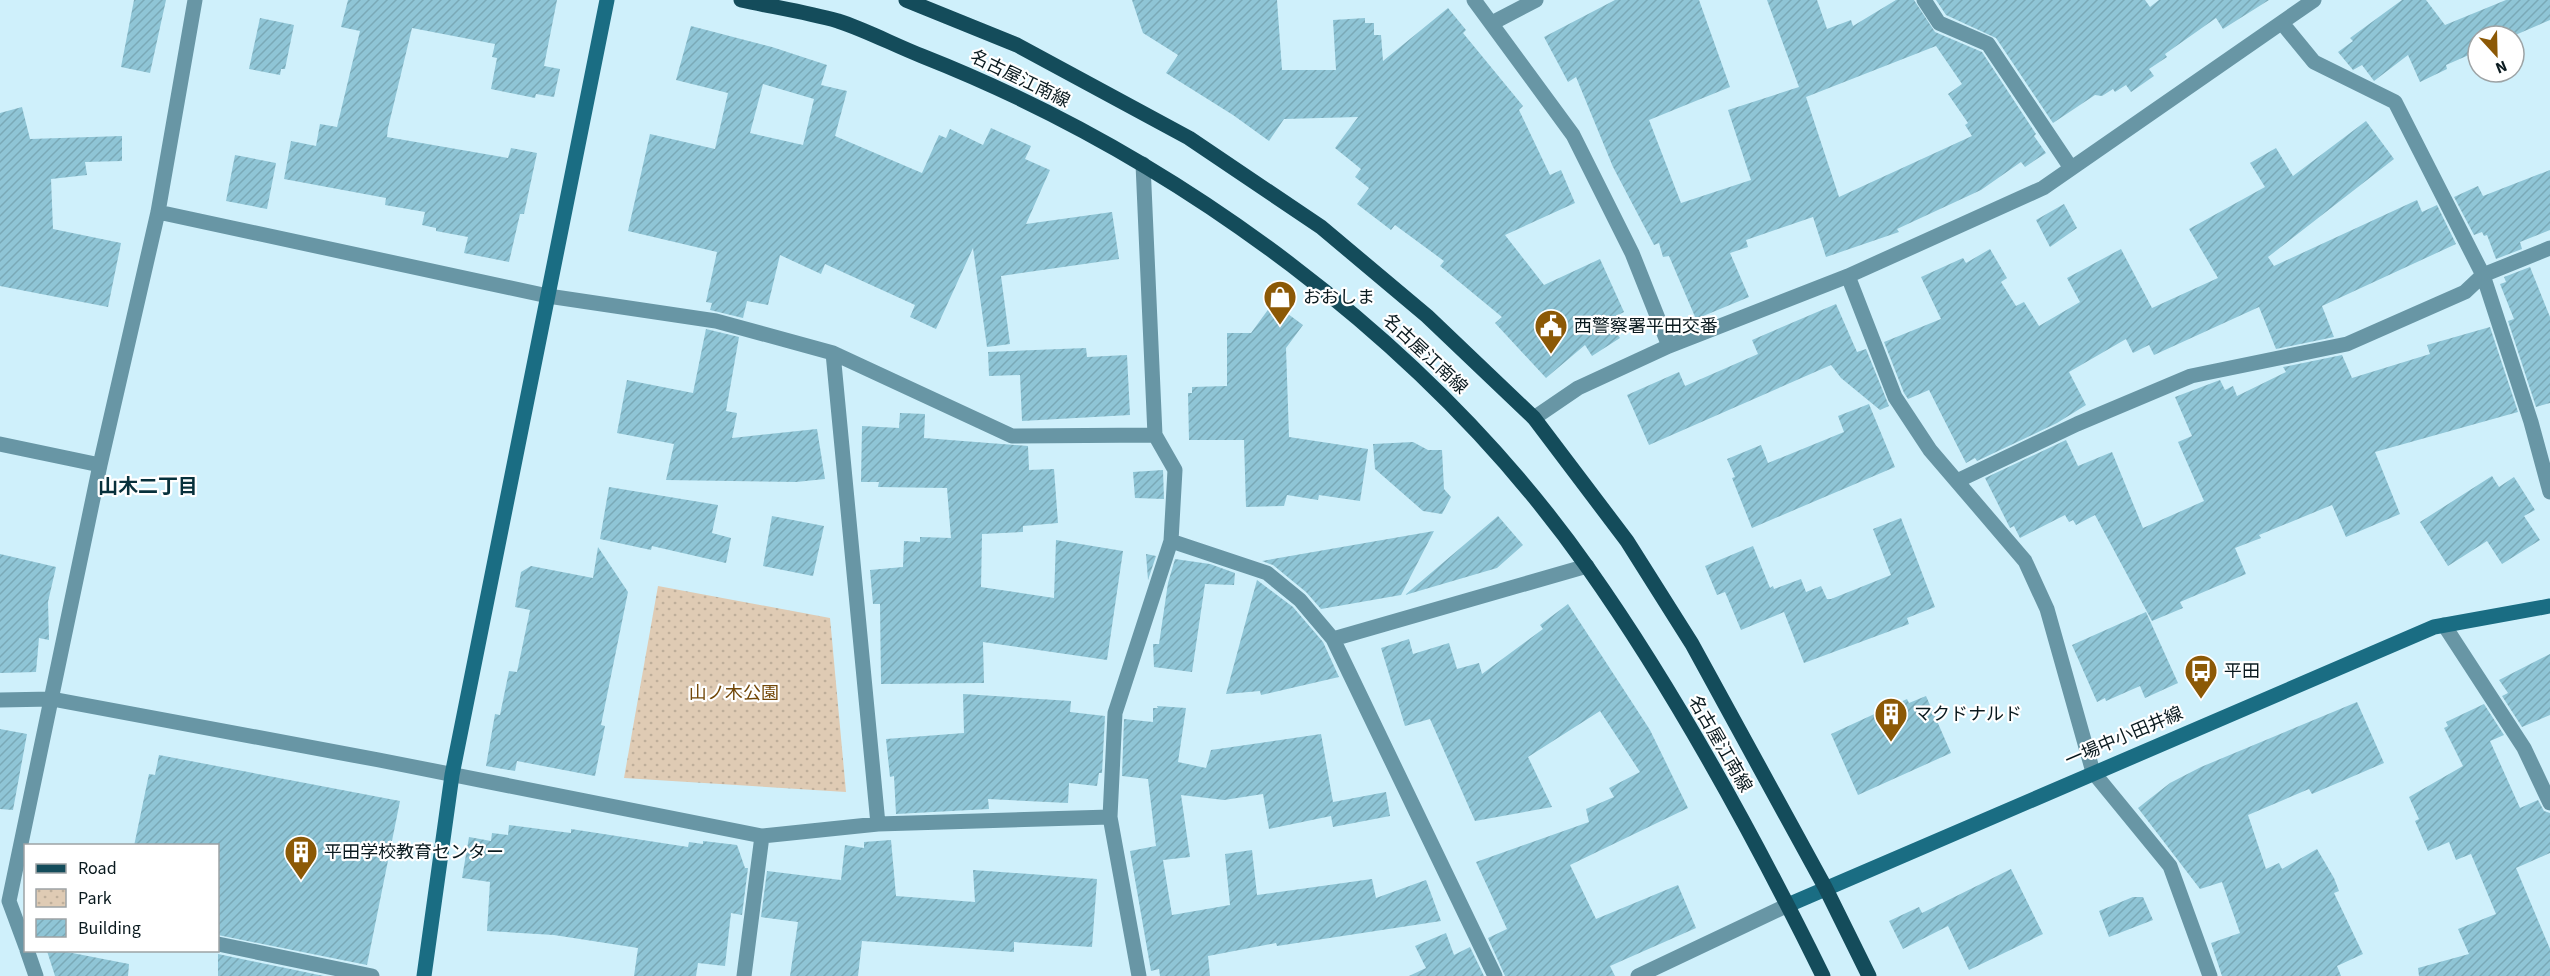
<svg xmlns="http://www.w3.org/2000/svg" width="2550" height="976" font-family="'Source Sans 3','Noto Sans JP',sans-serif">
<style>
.park{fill:url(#park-dots)}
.building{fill:url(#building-hatch);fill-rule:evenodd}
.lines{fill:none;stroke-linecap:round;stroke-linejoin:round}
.street{stroke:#6896a5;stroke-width:15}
.secondary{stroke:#1a6d83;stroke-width:15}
.primary{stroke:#144c5b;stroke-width:15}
.labels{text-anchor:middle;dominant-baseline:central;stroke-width:4.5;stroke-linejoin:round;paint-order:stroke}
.street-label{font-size:18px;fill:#0a1a1f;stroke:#fff}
.poi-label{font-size:18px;fill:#0a1a1f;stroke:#fff;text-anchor:start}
.park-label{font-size:18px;fill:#724809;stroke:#fff}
.neighbourhood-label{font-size:20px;font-weight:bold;fill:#07303b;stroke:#fff}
</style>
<defs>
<pattern id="park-dots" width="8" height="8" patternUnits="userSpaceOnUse" patternTransform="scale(1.5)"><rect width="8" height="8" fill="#dfcbb4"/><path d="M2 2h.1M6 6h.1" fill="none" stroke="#beae9a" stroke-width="1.8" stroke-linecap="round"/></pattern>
<pattern id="building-hatch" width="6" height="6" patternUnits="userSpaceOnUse" patternTransform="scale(1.5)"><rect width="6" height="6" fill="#8fc5d6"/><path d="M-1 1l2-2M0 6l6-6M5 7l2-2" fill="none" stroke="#7aa9b7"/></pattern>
</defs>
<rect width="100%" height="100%" fill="#cff0fb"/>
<path class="park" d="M658 586 830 618 846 792 624 778Z"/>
<path class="building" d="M134 0H166L150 73 121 67Z
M348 0H557L544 66 560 69 554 97 536 94 535 98 491 89 497 58 492 57 495 44 412 28 388 128 387 137 508 158 511 148 537 153 524 214H520L509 262 464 253 468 237 436 231V228L422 225 425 212 385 205 386 198 284 179 291 141 316 146 320 124 337 127 360 31 341 27Z
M1132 0H1277L1282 70H1336L1333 20 1365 18V23H1374V35H1381L1383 61 1448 8 1466 30 1463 33 1523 106 1519 110 1550 175 1561 170 1575 203 1505 235 1544 285 1600 259 1624 312 1608 320 1620 338 1592 356 1585 345 1546 378 1495 323 1502 317 1440 266 1444 261 1395 225 1391 230 1357 204 1369 188 1355 177 1361 169 1335 148 1358 117 1284 119 1269 141 1233 115 1166 73 1178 55 1143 33Z
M1615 0H1699L1730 87 1649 120 1681 203 1751 180 1728 110 1799 87 1767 0H1817L1827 29 1851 20 1853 26 1896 0H1914L1935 32 1982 52 2036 134 2034 136 2046 153 2025 167 2021 162 1981 190 1897 229 1899 232 1826 257 1813 217 1746 240 1748 247 1730 253 1749 297 1696 319 1669 256 1663 257 1659 243 1654 245 1613 167 1576 77 1568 82 1544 37ZM1936 46 1962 84 1948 94 1968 123 1965 125 1972 136 1839 197 1806 97Z
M1936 0H2145L2150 7 2159 0H2269L2223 29 2216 18 2165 54 2167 57 2149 69 2154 76 2131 92 2126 85 2115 92 2113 89 2102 96 2095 95 2053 123 1996 38 1946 15Z
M2402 0H2426L2445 25 2506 0H2550V20L2513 36H2478V51L2446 65 2447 69 2420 82 2408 55 2374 81 2362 65 2353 70 2338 52 2353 41 2350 38Z
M260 18 294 25 285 69H281L280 75 249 69Z
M691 26 772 47 827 65 821 85 847 91 835 136 922 173 939 135 946 138 950 129 983 145 991 128 1031 146 1025 159 1050 170 1026 224 1112 212 1119 259 1001 276 1010 344 987 347 973 248 936 329 910 317 915 305 825 264 821 274 780 255 768 305 747 301 743 318 710 310 712 303 706 302 717 252 628 231 650 134 715 149 728 93 676 80ZM763 84 814 99 803 145 750 133Z
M22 107 30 139 122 136V161L85 162 87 175 51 179 53 229 121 243 108 307 0 286V113Z
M2366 121 2394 159 2268 257 2274 266 2417 200 2422 212 2437 205 2456 244 2322 306 2334 337 2276 349 2259 307 2154 355 2149 345 2133 353 2126 339 2069 372 2086 405 2057 423 1977 461 1975 458 1966 463 1929 390 1908 399 1904 393 1884 342 1941 319 1921 277 1963 258 1966 263 1990 249 2007 278 2001 282 2016 306 2024 302 2039 326 2080 302 2067 278 2121 249 2152 308 2218 278 2189 229 2265 187 2250 163 2276 148 2293 176Z
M235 155 276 163 267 209 226 201Z
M2550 170V230L2520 242 2522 249 2496 259 2487 235 2484 236 2482 232 2474 235 2454 197 2478 186 2483 196Z
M2064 204 2077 228 2050 247 2036 220Z
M2530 267 2550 317V403L2536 407 2508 321 2514 319 2500 284 2506 282 2504 277Z
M1273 303 1303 325 1286 348 1289 437 1368 449 1360 501 1319 495 1318 500 1287 495 1284 506 1246 507 1244 440H1189L1188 393H1192V387L1227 386V333H1251Z
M1836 304 1857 352 1866 349 1889 406 1880 410 1841 378 1831 365 1649 445 1627 395 1679 372 1685 386 1758 354 1752 340Z
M2490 327 2518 412 2375 452 2400 514 2346 537 2332 505 2259 535 2261 538 2235 548 2246 574 2180 602 2183 608 2152 621 2095 515 2076 525 2073 520 2069 522 2065 515 2020 538 2014 526 2010 528 1985 478 2066 440 2078 466 2112 452 2143 528 2204 501 2178 442 2192 436 2175 397 2220 380 2225 390 2233 386 2237 396 2286 372 2283 367 2342 355 2352 378 2430 354 2427 345Z
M706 329 739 337 726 411 737 413 732 438 817 429 825 479 796 482 666 480 674 444 617 433 627 380 693 393Z
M1086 348 1087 357 1127 355 1130 415 1022 421 1020 375 989 376 988 352Z
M1869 404 1895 467 1752 528 1732 478 1735 477 1727 459 1761 445 1768 463 1844 432 1838 416Z
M900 413 925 414 924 438 1028 446 1029 470 1054 469 1058 523 1023 526V532L982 534 981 587 1054 598 1056 540 1123 551 1107 660 983 642 984 683 881 684 880 604H873L870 570 903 567 904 541 920 542V537L951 538 947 488 878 487 879 482H861L862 426 899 428Z
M1413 442 1428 450H1442L1444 489 1451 497 1442 514 1423 511 1375 469 1373 444Z
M1163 470 1164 499 1135 498 1133 472Z
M2492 476 2499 487 2514 477 2535 510 2524 516 2540 540 2502 564 2487 541 2448 566 2420 522Z
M609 487 718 505 712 533 731 538 726 563 652 546 651 550 600 539Z
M772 516 824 526 813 576 763 566Z
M1498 516 1523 545 1497 568 1405 595Z
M1901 518 1935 607 1907 618 1909 624 1804 663 1784 612 1741 630 1725 592 1717 595 1705 566 1753 546 1770 588 1773 586 1774 589 1801 579 1806 592 1821 586 1827 599H1831L1891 575 1873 529Z
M1434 531 1401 595 1321 609 1306 592 1273 565 1262 561Z
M598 547 628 592 601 725 605 726 595 776 517 761 515 771 486 766 495 714 500 715 509 671 517 672 530 610 515 607 521 572 531 566 593 578Z
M0 554 56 567 48 602 49 640 39 638 36 672 0 673Z
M1146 554 1156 556 1148 580Z
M1175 559 1210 564 1235 573 1234 585 1205 584 1192 672 1154 667 1153 644H1159L1168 583Z
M1257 580 1293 607 1323 642 1339 677 1261 695 1260 691 1226 694Z
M1568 604 1650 730 1688 808 1570 865 1596 919 1678 885 1696 928 1610 966 1615 976H1505L1488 938 1507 929 1476 862 1589 822 1586 809 1614 797 1609 788 1640 772 1600 711 1528 757 1552 807 1475 821 1430 719 1405 726 1381 648 1409 639 1413 654 1449 643 1457 669 1479 663 1482 674 1543 629 1540 625Z
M2146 612 2178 683 2145 698 2140 686 2106 701 2105 698 2097 702 2072 645Z
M2550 654V715L2522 727 2502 696 2508 693 2499 680Z
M963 694 1071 701 1070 712 1105 716 1102 773H1099L1097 786 1069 783 1068 803 988 799 989 809 896 814 894 776 890 777 886 739 964 733Z
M1926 696 1951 753 1858 795 1831 734 1907 699 1909 703Z
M2357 702 2384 763 2312 794 2309 789 2248 815 2266 869 2279 863 2282 869 2317 849 2334 878 2339 891 2334 893 2363 954 2337 966 2341 976H2222L2211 943 2240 933 2222 882 2200 889 2138 808 2170 783 2201 767Z
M2484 704 2504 735 2490 741 2520 808 2538 800 2544 811 2550 813V853L2516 868 2550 949V976H2419L2418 968 2469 954 2458 929 2496 914 2471 854 2456 860 2449 842 2428 851 2415 821 2419 819 2409 797 2463 766 2444 728 2448 726 2446 722Z
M1157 706 1186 708 1178 762 1206 768 1211 750 1321 734 1333 802 1386 792 1390 816 1333 827 1331 816 1269 829 1263 794 1224 800 1181 795 1190 857 1163 860 1172 915 1230 905 1225 854 1252 850 1257 895 1372 879 1376 898 1426 880 1441 921 1277 946 1276 943 1208 956 1210 976H1160L1159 969 1151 971 1130 851 1156 846 1148 779 1122 776 1124 719 1153 722V708H1158Z
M0 729 27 734 13 810 0 809Z
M159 755 400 801 367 965 218 935V846H134L149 774 155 775Z
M509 825 571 833V829L688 847 689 842 703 844V841L737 845 745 868H748L742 915 731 913 725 966 698 963 696 976H634L638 948 554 935 487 931 490 882 462 878 469 837 491 841 492 833 508 835Z
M891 840 896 896 975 902 973 870 1097 879 1092 947 1014 942V952L862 941 858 976H790L798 922 761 917 767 871 841 880 845 845 864 848V842Z
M2011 869 2043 934 1969 970 1948 926 1903 949 1889 921 1919 907 1922 913Z
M2133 897H2143L2153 920 2109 937 2099 911Z
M1446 933 1454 955 1470 947 1484 976H1409L1426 968 1415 946Z
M47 951H62L129 964 128 976H55Z
M218 954 324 976H218Z"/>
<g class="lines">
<path class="street" d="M1474 0 1573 135 1632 253 1669 346
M1924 0 1939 23 1988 44 2071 168
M1492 23 1536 0
M2282 23 2314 62 2395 102 2483 275 2531 422 2550 492
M1143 164 1155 435
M158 212 548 296 716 321 833 353 1012 436 1155 435 1175 470 1171 541 1115 713 1110 817 1139 976
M1848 276 1895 397 1930 450 2025 561 2047 609 2093 772 2170 866 2210 976
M833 353 878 824
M1534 418 1578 388 1669 346 1848 276 2043 188 2314 0
M0 444 100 465
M1957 481 2077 424 2191 376 2347 344 2465 292 2483 275 2550 248
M1171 541 1267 573 1300 600 1333 639 1495 976
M2444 625 2524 748 2550 803
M1333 639 1587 566
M0 700 52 699 379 760 762 836 878 824 1110 817
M218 944 372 976
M26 947 9 901 100 465 158 212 195 0
M27 950 36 976
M744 976 762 836
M1638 976 1788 905"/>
<path class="secondary" d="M1788 905 2434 627 2550 606
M424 976 452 775 607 0"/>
<path class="primary" d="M741 0C773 7 806 12 838 21 866 30 894 45 922 56 1178 157 1429 342 1588 568 1677 694 1755 838 1823 976
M906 0 1017 45 1189 138 1321 227 1427 316 1534 418 1627 541 1692 644 1825 887 1869 976"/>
</g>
<defs>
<g id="shop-pin" transform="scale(1.725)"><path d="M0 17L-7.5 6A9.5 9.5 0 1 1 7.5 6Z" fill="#8c5906" stroke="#fff"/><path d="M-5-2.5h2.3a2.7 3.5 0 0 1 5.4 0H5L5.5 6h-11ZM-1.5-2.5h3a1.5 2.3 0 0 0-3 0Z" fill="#fff"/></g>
<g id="civic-pin" transform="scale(1.725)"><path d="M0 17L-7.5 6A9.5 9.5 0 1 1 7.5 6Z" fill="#8c5906" stroke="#fff"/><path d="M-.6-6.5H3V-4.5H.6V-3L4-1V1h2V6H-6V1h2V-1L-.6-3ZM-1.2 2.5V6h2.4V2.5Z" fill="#fff"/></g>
<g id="bus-pin" transform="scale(1.725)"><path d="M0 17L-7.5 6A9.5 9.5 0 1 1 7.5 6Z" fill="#8c5906" stroke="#fff"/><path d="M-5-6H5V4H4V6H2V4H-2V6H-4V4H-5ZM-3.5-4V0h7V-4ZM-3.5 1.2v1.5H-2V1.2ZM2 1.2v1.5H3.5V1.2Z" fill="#fff"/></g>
<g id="building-pin" transform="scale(1.725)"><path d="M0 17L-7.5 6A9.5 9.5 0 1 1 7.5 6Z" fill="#8c5906" stroke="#fff"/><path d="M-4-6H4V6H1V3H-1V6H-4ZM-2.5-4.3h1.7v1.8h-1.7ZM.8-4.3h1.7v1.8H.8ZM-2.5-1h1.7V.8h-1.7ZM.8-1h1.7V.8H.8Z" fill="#fff"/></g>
</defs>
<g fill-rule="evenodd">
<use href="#shop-pin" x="1280" y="297"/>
<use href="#civic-pin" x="1551" y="326"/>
<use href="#bus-pin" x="2201" y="671"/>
<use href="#building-pin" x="1891" y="714"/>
<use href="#building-pin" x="301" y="852"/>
</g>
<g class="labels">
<g class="street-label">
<text transform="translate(1020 79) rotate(26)">名古屋江南線</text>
<text transform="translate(1425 354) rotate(43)">名古屋江南線</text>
<text transform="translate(2124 737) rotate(-23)">一場中小田井線</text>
<text transform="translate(1720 744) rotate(60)">名古屋江南線</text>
</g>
<g class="poi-label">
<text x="1303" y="297">おおしま</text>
<text x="1574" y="326">西警察署平田交番</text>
<text x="2224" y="671">平田</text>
<text x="1914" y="714">マクドナルド</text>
<text x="324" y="852">平田学校教育センター</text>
</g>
<g class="park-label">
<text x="734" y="693">山ノ木公園</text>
</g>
<g class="neighbourhood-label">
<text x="148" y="487">山木二丁目</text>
</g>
</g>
<rect x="24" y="844" width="195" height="108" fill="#ffffff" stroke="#9da3a5" stroke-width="1.5"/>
<rect x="36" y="864" width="30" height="9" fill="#144c5b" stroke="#9da3a5" stroke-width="1.5"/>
<text x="78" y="874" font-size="18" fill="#0a1a1f">Road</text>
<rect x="36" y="889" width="30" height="18" fill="url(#park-dots)" stroke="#9da3a5" stroke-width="1.5"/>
<text x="78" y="904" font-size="18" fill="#0a1a1f">Park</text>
<rect x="36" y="919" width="30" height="18" fill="url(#building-hatch)" stroke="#9da3a5" stroke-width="1.5"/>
<text x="78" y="934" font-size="18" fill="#0a1a1f">Building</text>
<g transform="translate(2496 54) rotate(158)"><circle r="28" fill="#ffffff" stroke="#9da3a5" stroke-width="1.5"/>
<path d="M0-4.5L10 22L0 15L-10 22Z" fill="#8c5906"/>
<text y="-9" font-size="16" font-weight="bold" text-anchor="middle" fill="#0a1a1f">N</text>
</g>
</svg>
